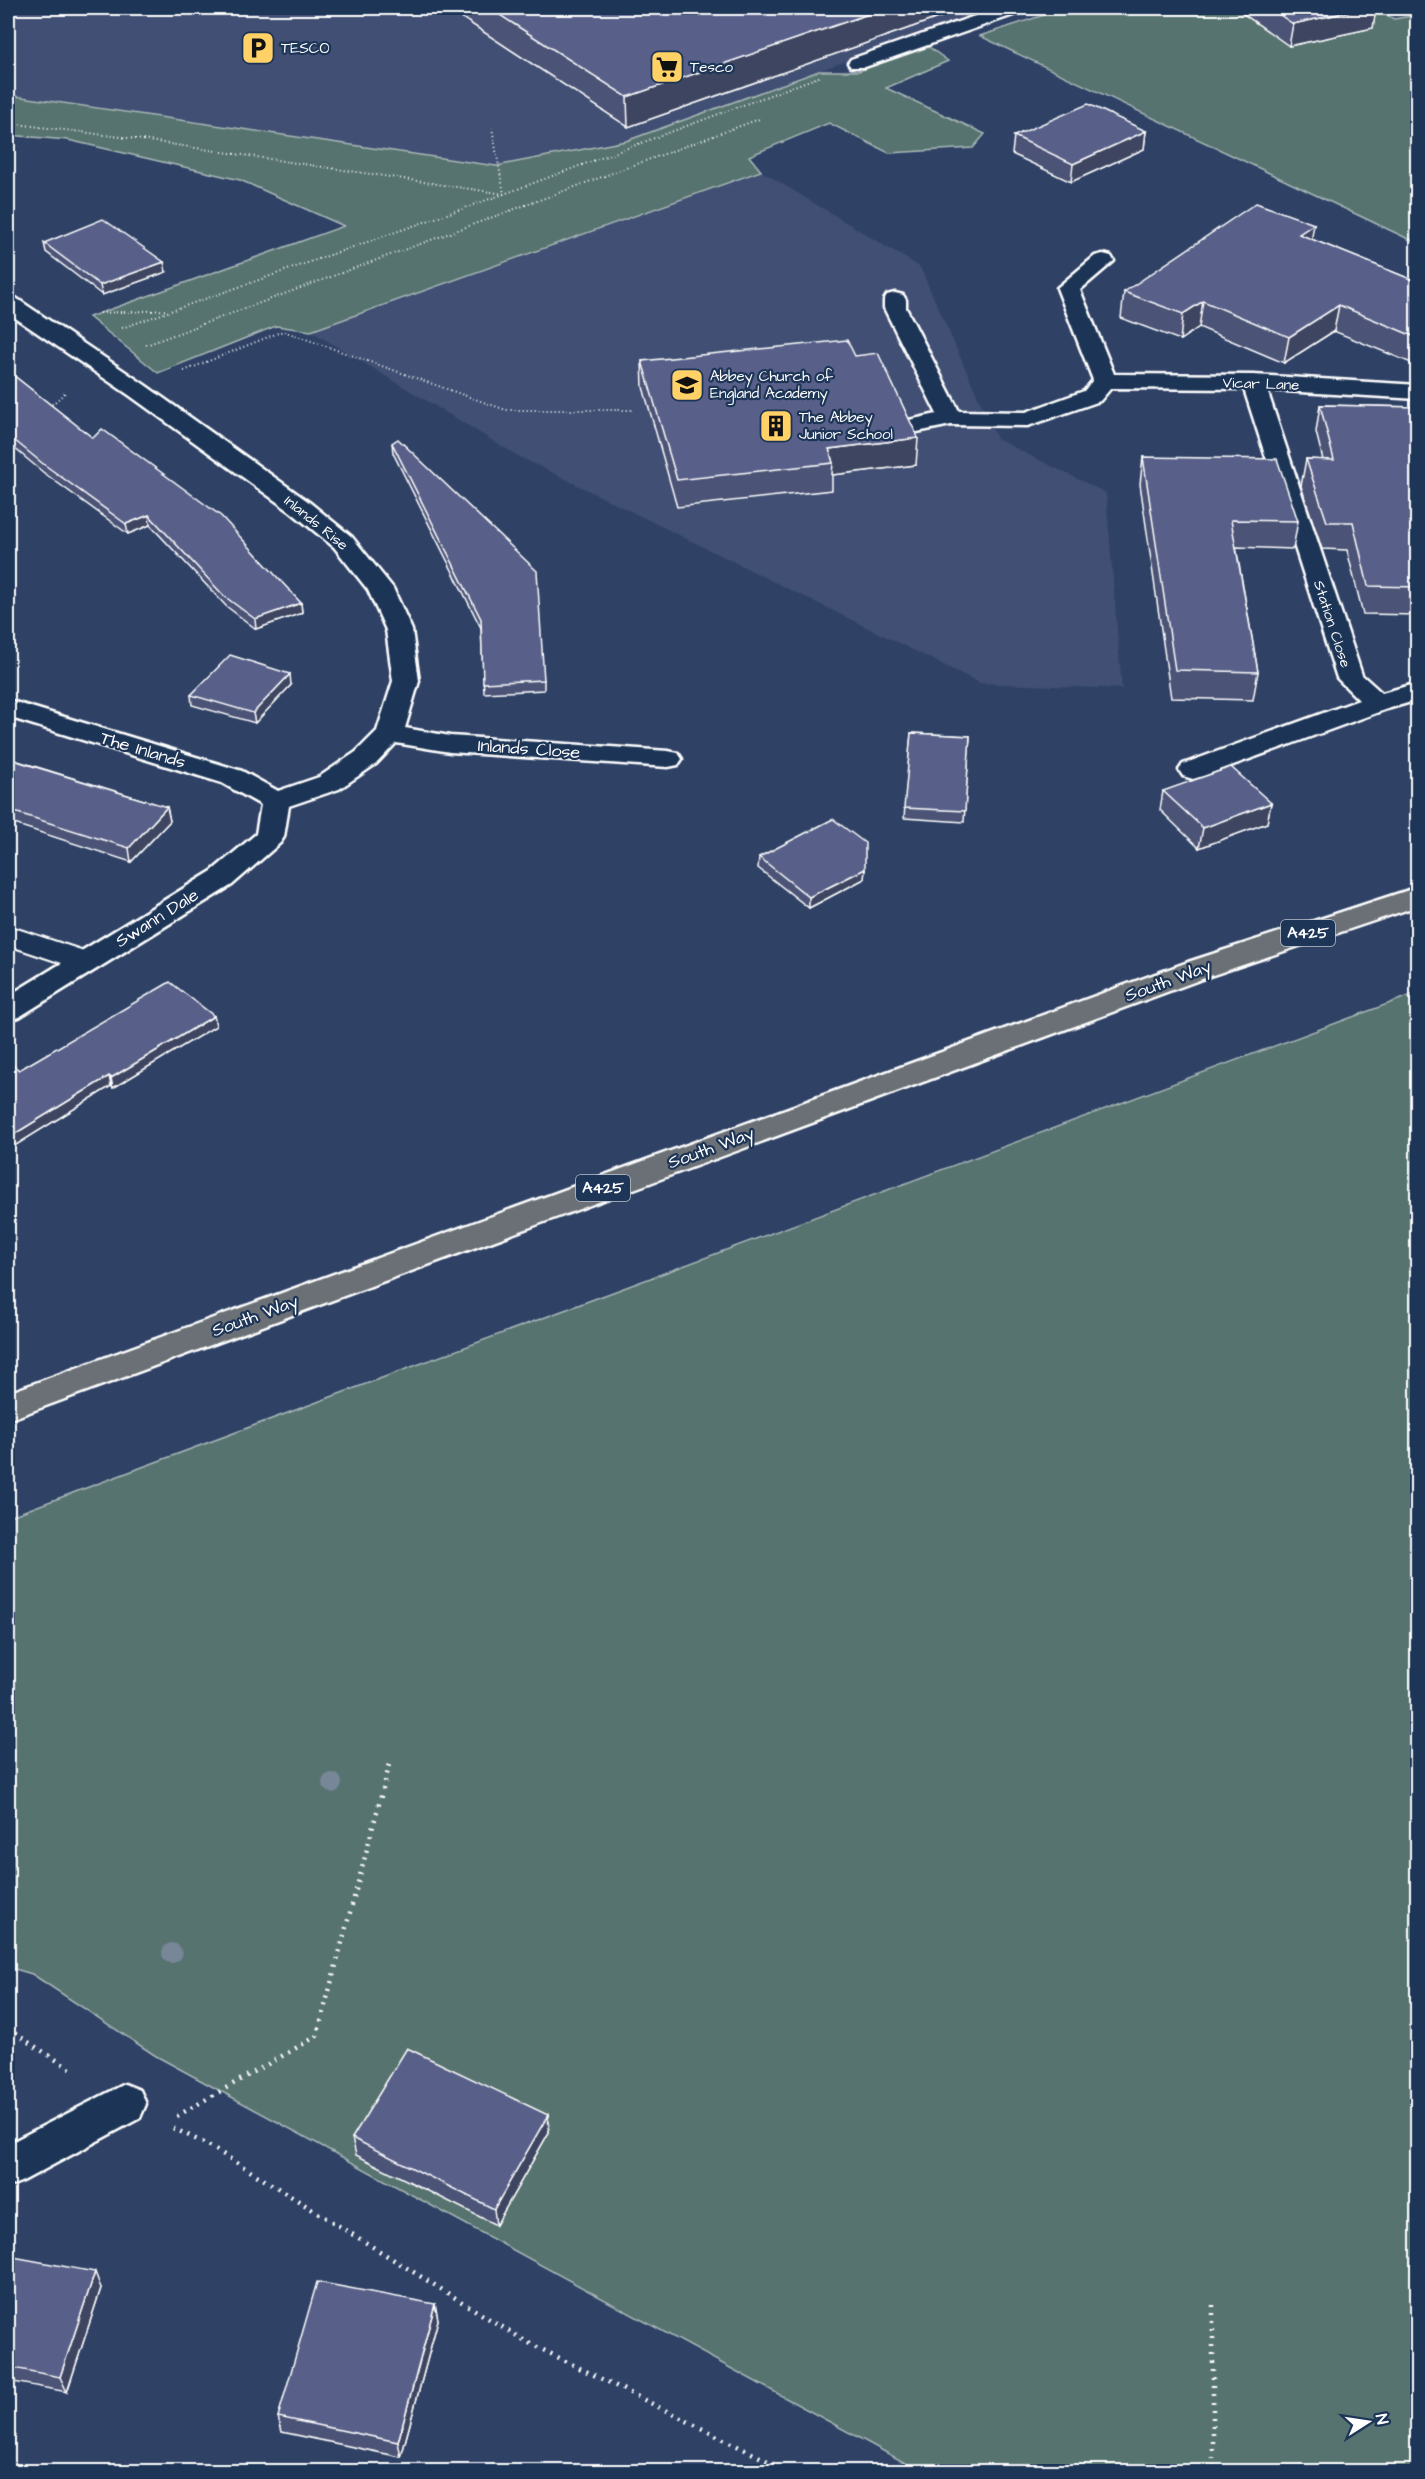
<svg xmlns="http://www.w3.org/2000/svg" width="1425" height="2479" font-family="'Architects Daughter',sans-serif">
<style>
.built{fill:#3f4f73}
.green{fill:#577370;stroke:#abb9b8;stroke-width:1.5}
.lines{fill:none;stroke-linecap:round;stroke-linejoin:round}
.lane-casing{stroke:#fff;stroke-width:4}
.street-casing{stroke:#fff;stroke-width:5}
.primary-casing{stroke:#fff;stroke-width:5}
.path-far1{stroke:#fff;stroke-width:2;stroke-dasharray:1 3;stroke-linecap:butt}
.path{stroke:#fff;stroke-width:4.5;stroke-dasharray:2 6;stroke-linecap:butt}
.lane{fill:#1d3557;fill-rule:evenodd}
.street{fill:#1d3557;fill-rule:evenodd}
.primary{fill:#6a7074;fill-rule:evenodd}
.tree{fill:#788797}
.wall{fill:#4c5376;stroke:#fff;stroke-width:1.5}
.shaded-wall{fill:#3e4460;stroke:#fff;stroke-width:1.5}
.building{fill:#586189;stroke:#fff;stroke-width:1.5}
.labels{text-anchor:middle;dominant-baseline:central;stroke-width:4.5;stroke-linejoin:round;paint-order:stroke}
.far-poi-label{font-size:15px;fill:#fff;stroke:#1d3557;text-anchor:start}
.far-street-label{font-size:15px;fill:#fff;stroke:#1d3557}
.shield{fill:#1d3557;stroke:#bbc2cd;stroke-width:1.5}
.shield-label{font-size:16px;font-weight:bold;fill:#fff}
.street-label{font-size:18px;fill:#fff;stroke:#1d3557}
</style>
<rect width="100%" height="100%" fill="#2f4266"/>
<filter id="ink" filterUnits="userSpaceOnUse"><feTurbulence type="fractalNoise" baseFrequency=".0167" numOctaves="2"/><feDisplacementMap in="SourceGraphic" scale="12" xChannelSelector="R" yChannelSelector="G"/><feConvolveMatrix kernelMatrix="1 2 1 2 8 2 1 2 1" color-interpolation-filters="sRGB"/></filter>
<g filter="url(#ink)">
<path class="built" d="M8 8H991L634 139 496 166 8 95Z
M761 171 920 267 997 439 1106 493 1122 689 980 683 518 456 311 331Z"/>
<path class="green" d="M1065 8H1374L1394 19 1417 15V243L980 36Z
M929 47 948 61 886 88 985 134 973 148 889 153 829 123 749 156 761 171 311 331 276 326 158 373 89 317 344 226 240 180 68 140 8 135V95L496 166 626 141 819 71H859Z
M1417 993V2471H920L156 2056 32 1974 8 1967V1517Z"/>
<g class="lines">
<g class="lane-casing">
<path id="lane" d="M8 926 96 955 100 962 96 969 86 971 8 945Z"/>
</g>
<g class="street-casing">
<path id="street" d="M998 8H1025L1022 12 865 67H851L848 63 851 59Z
M1103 254 1111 256 1114 261 1080 290 1114 374 1253 375 1418 385V399L1267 390 1362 675 1382 693 1418 683V700L1387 709 1203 776 1193 779 1183 776 1179 770 1183 764 1359 700 1337 678 1244 389 1111 388 1100 401 1028 426 951 425 917 432 909 430 905 425 909 420 937 414 884 308V300L887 295 895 293 903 295 906 300V308L959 411 1026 412 1084 391 1093 380 1057 288 1095 256Z
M8 296 16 298 145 385 309 502 352 537 393 588 412 630 419 681 405 728 450 736 668 751 678 753 682 759 678 765 668 767 450 752 396 743 376 764 339 789 289 806 284 837 280 843 232 885 19 1017 8 1020V996L212 871 256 834 261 805 222 783 8 717V700L242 771 278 791 319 777 356 752 377 731 393 681 386 630 368 590 334 547 291 512 129 395 8 313Z
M125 2084 140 2090 146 2104 140 2118 23 2181 8 2187V2144Z"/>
</g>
<g class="primary-casing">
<path id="primary" d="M1418 887V906L1210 976 8 1420V1393L1188 962Z"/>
</g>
<path class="path-far1" d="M8 123 129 138 504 194 492 128
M100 313 168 310
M122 328 504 194 821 76
M146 345 759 119
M184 371 283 331 506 410H633
M49 407 66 392"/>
<path class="path" d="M8 2029 75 2072
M177 2116 317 2036 390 1763
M173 2128 208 2145 525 2341 790 2472
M1213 2305V2472"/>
<use href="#lane" class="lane"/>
<use href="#street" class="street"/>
<use href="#primary" class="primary"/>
</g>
<g class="tree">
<circle cx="332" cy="1783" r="10"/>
<circle cx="172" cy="1953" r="10"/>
</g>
<path class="wall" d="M447 8H966L628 127Z
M1235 8H1376L1373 28 1289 46Z
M1146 131 1144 149 1071 182 1012 154 1014 136Z
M1311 239 1418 282V364L1416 365 1334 331 1284 363 1199 327 1180 340 1121 318 1124 292Z
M44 243 166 272 102 295 46 252Z
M855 356 916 465 832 475V490L677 507 643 387 642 361Z
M8 371 301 603 302 613 256 629 226 606 150 525 128 534 44 473 8 443Z
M1320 405 1418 407V615L1363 614 1347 550 1322 549 1301 486 1306 459 1323 460 1316 432Z
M392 443 544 680V690L484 693 481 628 393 453Z
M1143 457 1298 521 1293 549 1236 547 1258 672 1253 700 1171 698 1140 484Z
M291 685 255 723 192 705 191 695Z
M911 733 970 736 964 822 904 818Z
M8 758 167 807 170 821 131 862 8 822Z
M1163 791 1271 803 1267 823 1199 848 1160 810Z
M759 857 865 869 864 879 809 908 758 868Z
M214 1016 216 1026 113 1088 111 1086 8 1150V1067L19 1070Z
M548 2115 549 2132 496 2225 356 2155 352 2138Z
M8 2256 101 2288 67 2392 8 2381Z
M435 2304 438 2320 401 2457 282 2432 278 2417Z"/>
<path class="shaded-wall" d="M886 8H966L628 127 627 97Z
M1366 8H1376L1373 28 1289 46 1293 24Z
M1146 131 1144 149 1071 182 1073 164Z
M1314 224 1310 249 1299 234Z
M164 262 166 272 102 295 100 285Z
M1203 301 1199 327 1180 340 1183 314Z
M1339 305 1334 331 1284 363 1289 337Z
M918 438 916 465 832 475 833 463 829 449Z
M149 515 150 525 128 534 126 524Z
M301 603 302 613 256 629 255 619Z
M290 674 291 685 255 723 253 713Z
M1271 803 1267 823 1199 848 1203 828Z
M167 807 170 821 131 862 129 848Z
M865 869 864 879 809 908V897Z
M214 1016 216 1026 113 1088 111 1078Z
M109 1076 111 1086 8 1150V1138Z
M548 2115 549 2132 496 2225 494 2209Z
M95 2272 101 2288 67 2392 60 2377Z
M435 2304 438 2320 401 2457 398 2442Z"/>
<path class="building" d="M489 8H886L627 97Z
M1270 8H1366L1293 24Z
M1088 104 1146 131 1073 164 1014 136Z
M1256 203 1314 224 1299 234 1418 282V338L1339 305 1289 337 1203 301 1183 314 1124 292Z
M103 219 164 262 100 285 44 243Z
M847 340 855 356 878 353 918 438 829 449 833 463 677 480 642 361Z
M8 371 93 438 102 429 221 516 301 603 255 619 224 596 149 515 126 524 42 463 8 435Z
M1320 405 1418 407V587L1368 586 1353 522H1327L1306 459 1334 460Z
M398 439 537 571 544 680 483 683 481 619 392 443Z
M1143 457 1277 459 1298 521 1231 520 1258 672 1175 670Z
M230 655 290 674 253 713 191 695Z
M911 733 970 736 965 811 904 808Z
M8 758 29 765 167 807 129 848 8 810Z
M1231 767 1271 803 1203 828 1163 791Z
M833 819 865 843V869L809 897 759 857Z
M170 982 214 1016 111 1078 109 1076 8 1138V1067L12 1064 19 1070Z
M407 2048 548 2115 494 2209 352 2138Z
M8 2256 95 2272 60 2377 8 2367Z
M317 2282 435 2304 398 2442 278 2417Z"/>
</g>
<defs>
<g id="parking-square" transform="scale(1.725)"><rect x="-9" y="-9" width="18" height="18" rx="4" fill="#ffd166" stroke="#1d3557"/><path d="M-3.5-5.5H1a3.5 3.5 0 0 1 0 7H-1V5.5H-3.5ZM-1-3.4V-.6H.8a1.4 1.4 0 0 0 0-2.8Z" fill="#111"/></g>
<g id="supermarket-square" transform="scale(1.725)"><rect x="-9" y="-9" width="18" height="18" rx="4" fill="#ffd166" stroke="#1d3557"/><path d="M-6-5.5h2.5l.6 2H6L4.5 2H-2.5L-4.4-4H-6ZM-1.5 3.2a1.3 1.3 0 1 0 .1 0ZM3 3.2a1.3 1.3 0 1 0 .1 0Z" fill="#111"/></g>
<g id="school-square" transform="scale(1.725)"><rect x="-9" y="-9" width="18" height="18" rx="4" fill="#ffd166" stroke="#1d3557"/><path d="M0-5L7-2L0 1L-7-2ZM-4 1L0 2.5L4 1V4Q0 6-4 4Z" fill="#111"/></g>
<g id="building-square" transform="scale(1.725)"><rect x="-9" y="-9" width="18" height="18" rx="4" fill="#ffd166" stroke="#1d3557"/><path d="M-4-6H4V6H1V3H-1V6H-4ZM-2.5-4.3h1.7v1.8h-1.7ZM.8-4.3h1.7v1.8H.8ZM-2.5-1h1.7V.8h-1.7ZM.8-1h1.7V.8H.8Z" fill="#111"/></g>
</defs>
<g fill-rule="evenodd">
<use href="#parking-square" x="258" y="48"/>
<use href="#supermarket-square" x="667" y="67"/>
<use href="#school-square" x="687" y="385"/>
<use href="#building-square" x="776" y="426"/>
</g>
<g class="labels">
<g class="far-poi-label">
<text x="281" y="48">TESCO</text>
<text x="690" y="67">Tesco</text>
<text x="710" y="376">Abbey Church of<tspan x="710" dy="17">England Academy</tspan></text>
<text x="799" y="417">The Abbey<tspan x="799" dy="17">Junior School</tspan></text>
</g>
<g class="far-street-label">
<text transform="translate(1261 384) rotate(2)">Vicar Lane</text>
<text transform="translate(316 523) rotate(39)">Inlands Rise</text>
<text transform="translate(1332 624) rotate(72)">Station Close</text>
</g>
<g class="shield">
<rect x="1281" y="920" width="54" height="26" rx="4.5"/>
<rect x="576" y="1175" width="54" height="26" rx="4.5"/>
</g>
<g class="shield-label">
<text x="1308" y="933">A425</text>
<text x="603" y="1188">A425</text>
</g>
<g class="street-label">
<text transform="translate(529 749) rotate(4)">Inlands Close</text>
<text transform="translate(143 750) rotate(17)">The Inlands</text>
<text transform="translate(157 918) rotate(-32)">Swann Dale</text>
<text transform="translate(1168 981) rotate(-20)">South Way</text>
<text transform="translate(711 1148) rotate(-20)">South Way</text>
<text transform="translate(255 1316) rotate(-20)">South Way</text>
</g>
</g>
<rect width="1425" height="2479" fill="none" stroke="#1d3557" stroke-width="30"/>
<rect x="15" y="15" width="1395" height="2449" fill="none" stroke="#fff" stroke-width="2" filter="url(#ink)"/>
<g transform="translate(1368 2422) rotate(78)" stroke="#1d3557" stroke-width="4.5" paint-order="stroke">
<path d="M0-4.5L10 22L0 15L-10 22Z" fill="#ffffff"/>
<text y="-9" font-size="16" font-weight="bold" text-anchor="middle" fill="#ffffff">N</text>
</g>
</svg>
